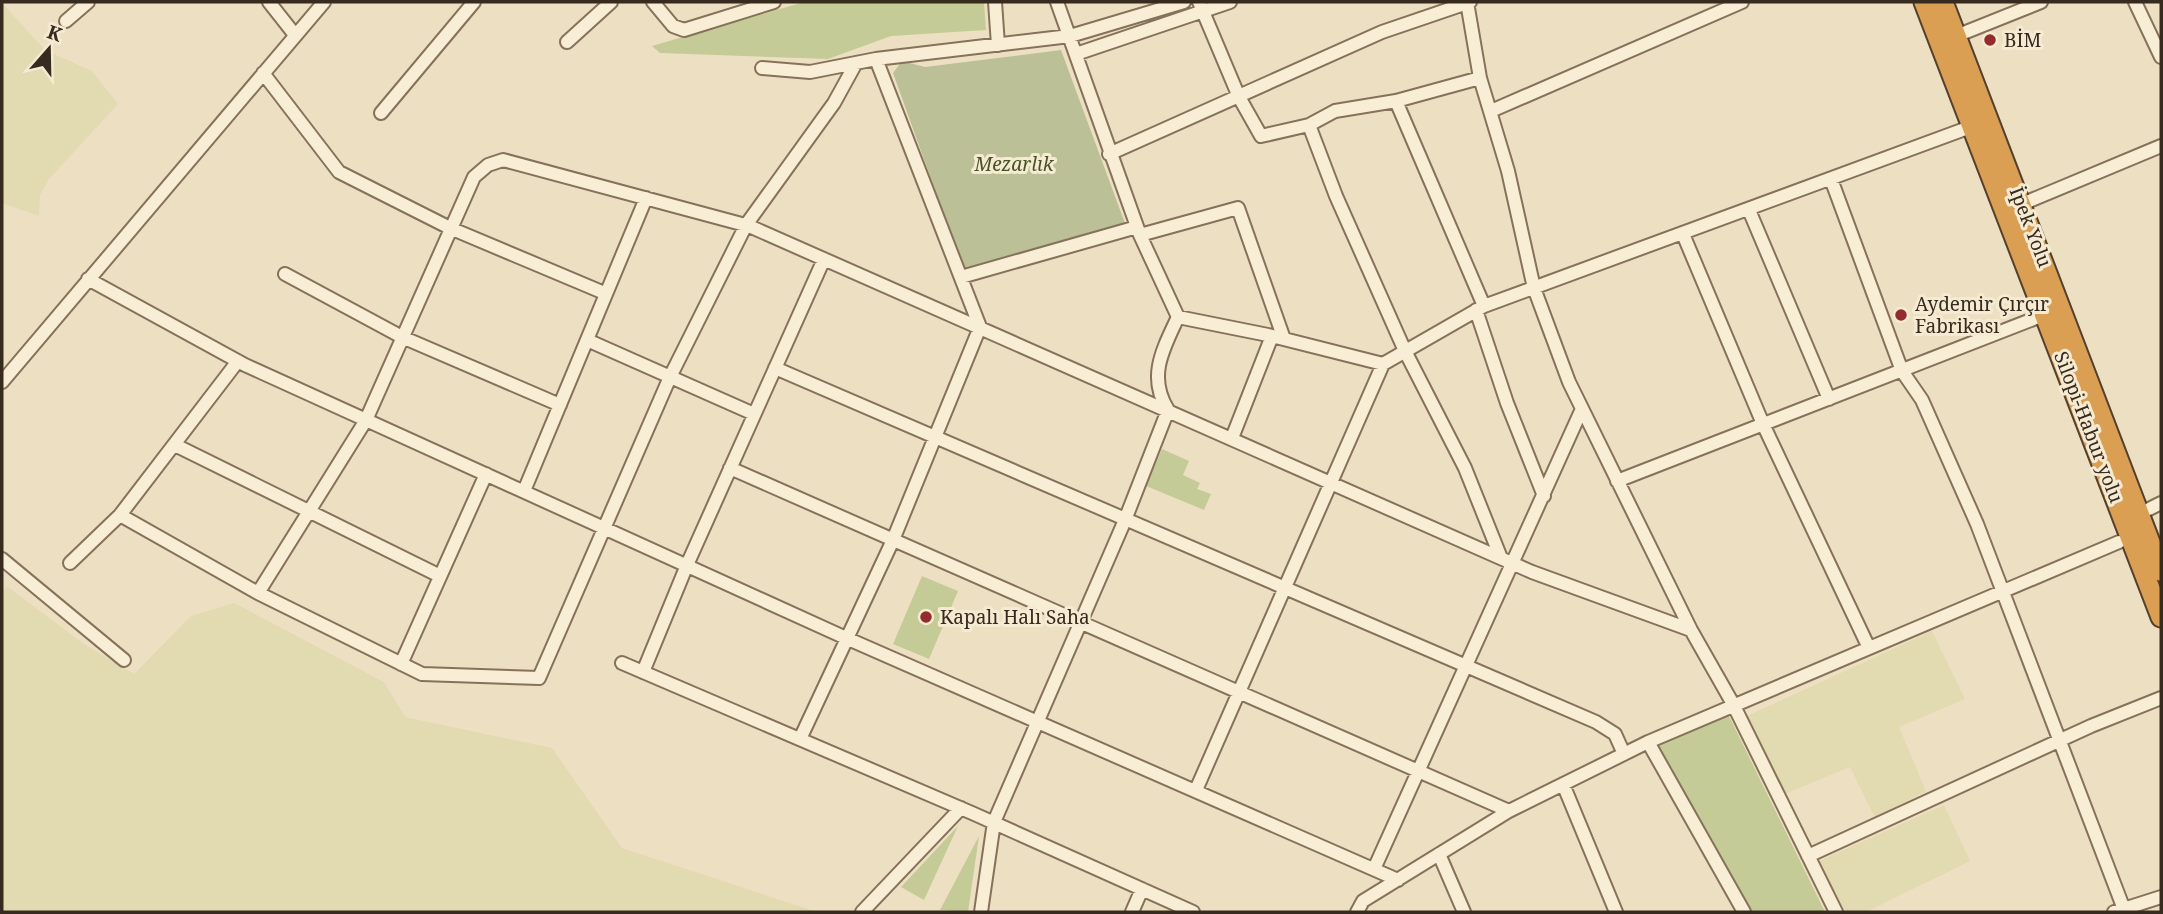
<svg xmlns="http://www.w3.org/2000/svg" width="2163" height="914" font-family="'Noto Serif',serif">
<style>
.farmland{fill:#e2dab0}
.green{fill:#c5cb96}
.cemetery{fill:#bbc096}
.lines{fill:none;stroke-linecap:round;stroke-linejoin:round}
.minor-casing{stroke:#86715a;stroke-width:16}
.highway-casing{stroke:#54402e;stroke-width:23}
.minor{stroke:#f8eed5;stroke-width:12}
.highway{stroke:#db9f54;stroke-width:19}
.poi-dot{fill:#942b2c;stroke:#f5ead2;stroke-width:2.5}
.labels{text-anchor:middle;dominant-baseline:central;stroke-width:6;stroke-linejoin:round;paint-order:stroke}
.poi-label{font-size:19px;fill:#372a1e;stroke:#f5ead2;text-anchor:start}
.park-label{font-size:19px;font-style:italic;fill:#475325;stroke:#f5ead2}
.street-label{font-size:19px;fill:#372a1e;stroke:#f5ead2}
</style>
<rect width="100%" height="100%" fill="#ede0c2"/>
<path class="farmland" d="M2 3 45 50 92 71 118 104 49 179 40 195 39 216 2 203Z
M8 587 84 644 134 674 191 616 234 603 384 682 405 717 552 748 622 848 817 912H2V591Z
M1932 631 1965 699 1899 727 1926 791 1875 818 1850 767 1785 794 1747 716Z
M1944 805 1970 861 1866 912H1845L1817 862Z"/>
<path class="green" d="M804 2H984L986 30 891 36 828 59 660 53 652 46Z
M1162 449 1189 461 1183 475 1200 483 1197 489 1211 494 1204 510 1146 486Z
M922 576 958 591 929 659 893 644Z
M1728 714 1825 912H1752L1656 745Z
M958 826 924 900 901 887Z
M979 836 968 912 940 910Z"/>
<path class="cemetery" d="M1061 50 1126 226 963 268 893 73 902 61 925 67Z"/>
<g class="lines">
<g class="minor-casing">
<path id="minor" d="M269 2 295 35
M653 2 673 26 684 30 774 2
M995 2 998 45
M1057 2 1140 235 1178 317 1268 335 1383 364 1484 306 1973 126
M1199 2 1239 97 1261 136 1309 125 1335 111 1396 101 1480 78
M1467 2 1480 78 1508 171 1534 288 1569 382 1691 630 1733 704 1836 912
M2135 2 2161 57
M66 21 88 2
M1956 36 2041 2
M567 42 611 2
M1076 54 1230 2
M762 68 810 72 876 59 1070 36 1184 2
M263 73 339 172 450 228 602 292
M1396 101 1484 306
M1491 111 1742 2
M381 113 474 2
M1309 125 1336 196 1405 351 1465 468 1501 558
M1109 154 1382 32 1470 2
M1831 179 1902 371 1922 400 1977 524 2125 912
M2022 204 2161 146
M1749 210 1829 399
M1683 234 1763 424 1869 648
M1140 235 1238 208 1284 339
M285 274 402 337 560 405
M961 277 1137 227
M88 279 245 365 846 638 1398 880
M1476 310 1507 403 1544 496
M587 340 754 414
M775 368 1596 722 1615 734 1624 754
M2 382 324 2
M1232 438 1272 336
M175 445 438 575
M730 468 1509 811
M1617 481 2036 318
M524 491 646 198
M2149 509 2161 503
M120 515 258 593 422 674 539 678 670 377 746 225 834 103 856 63
M2 559 124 660
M70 563 120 515 238 361
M258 593 366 420 474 177 488 165 503 160 749 226 1532 572 1691 630
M622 663 972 813 1193 912
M401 664 486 474
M643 672 687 565 824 259
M800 739 893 540 980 327 876 59
M1648 742 1744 912
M1563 784 1616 912
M1196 790 1383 364
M1439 854 1464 912
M1808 856 2091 726 2161 698
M1374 869 1581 411
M862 912 961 808
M981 912 994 822 1125 520 1168 410C1147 377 1163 349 1178 317
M1132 912 1142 889
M1357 912 1363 901 1509 811 1648 742 2119 542
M2114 912 2161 897"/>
</g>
<g class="highway-casing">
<path id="highway" d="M1924 2 2161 617
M1943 2 2161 571"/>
</g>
<use href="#minor" class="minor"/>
<use href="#highway" class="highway"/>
</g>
<g class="poi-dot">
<circle cx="1990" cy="40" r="7"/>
<circle cx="1901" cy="315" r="7"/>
<circle cx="926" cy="617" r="7"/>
</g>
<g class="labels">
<g class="poi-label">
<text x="2004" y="40">BİM</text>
<text x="1915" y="304">Aydemir Çırçır<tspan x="1915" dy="22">Fabrikası</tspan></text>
<text x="940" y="617">Kapalı Halı Saha</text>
</g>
<g class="park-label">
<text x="1014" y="164">Mezarlık</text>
</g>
<g class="street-label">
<text transform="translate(2031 227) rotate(69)">İpek Yolu</text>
<text transform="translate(2089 427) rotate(69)">Silopi-Habur yolu</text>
</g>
</g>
<rect width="2163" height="914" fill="none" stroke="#372a1e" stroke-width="7"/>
<g transform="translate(49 49) rotate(20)" stroke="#f5ead2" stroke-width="5" paint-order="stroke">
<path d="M0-5L12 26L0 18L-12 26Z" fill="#372a1e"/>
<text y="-10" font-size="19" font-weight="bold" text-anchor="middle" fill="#372a1e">K</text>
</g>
</svg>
